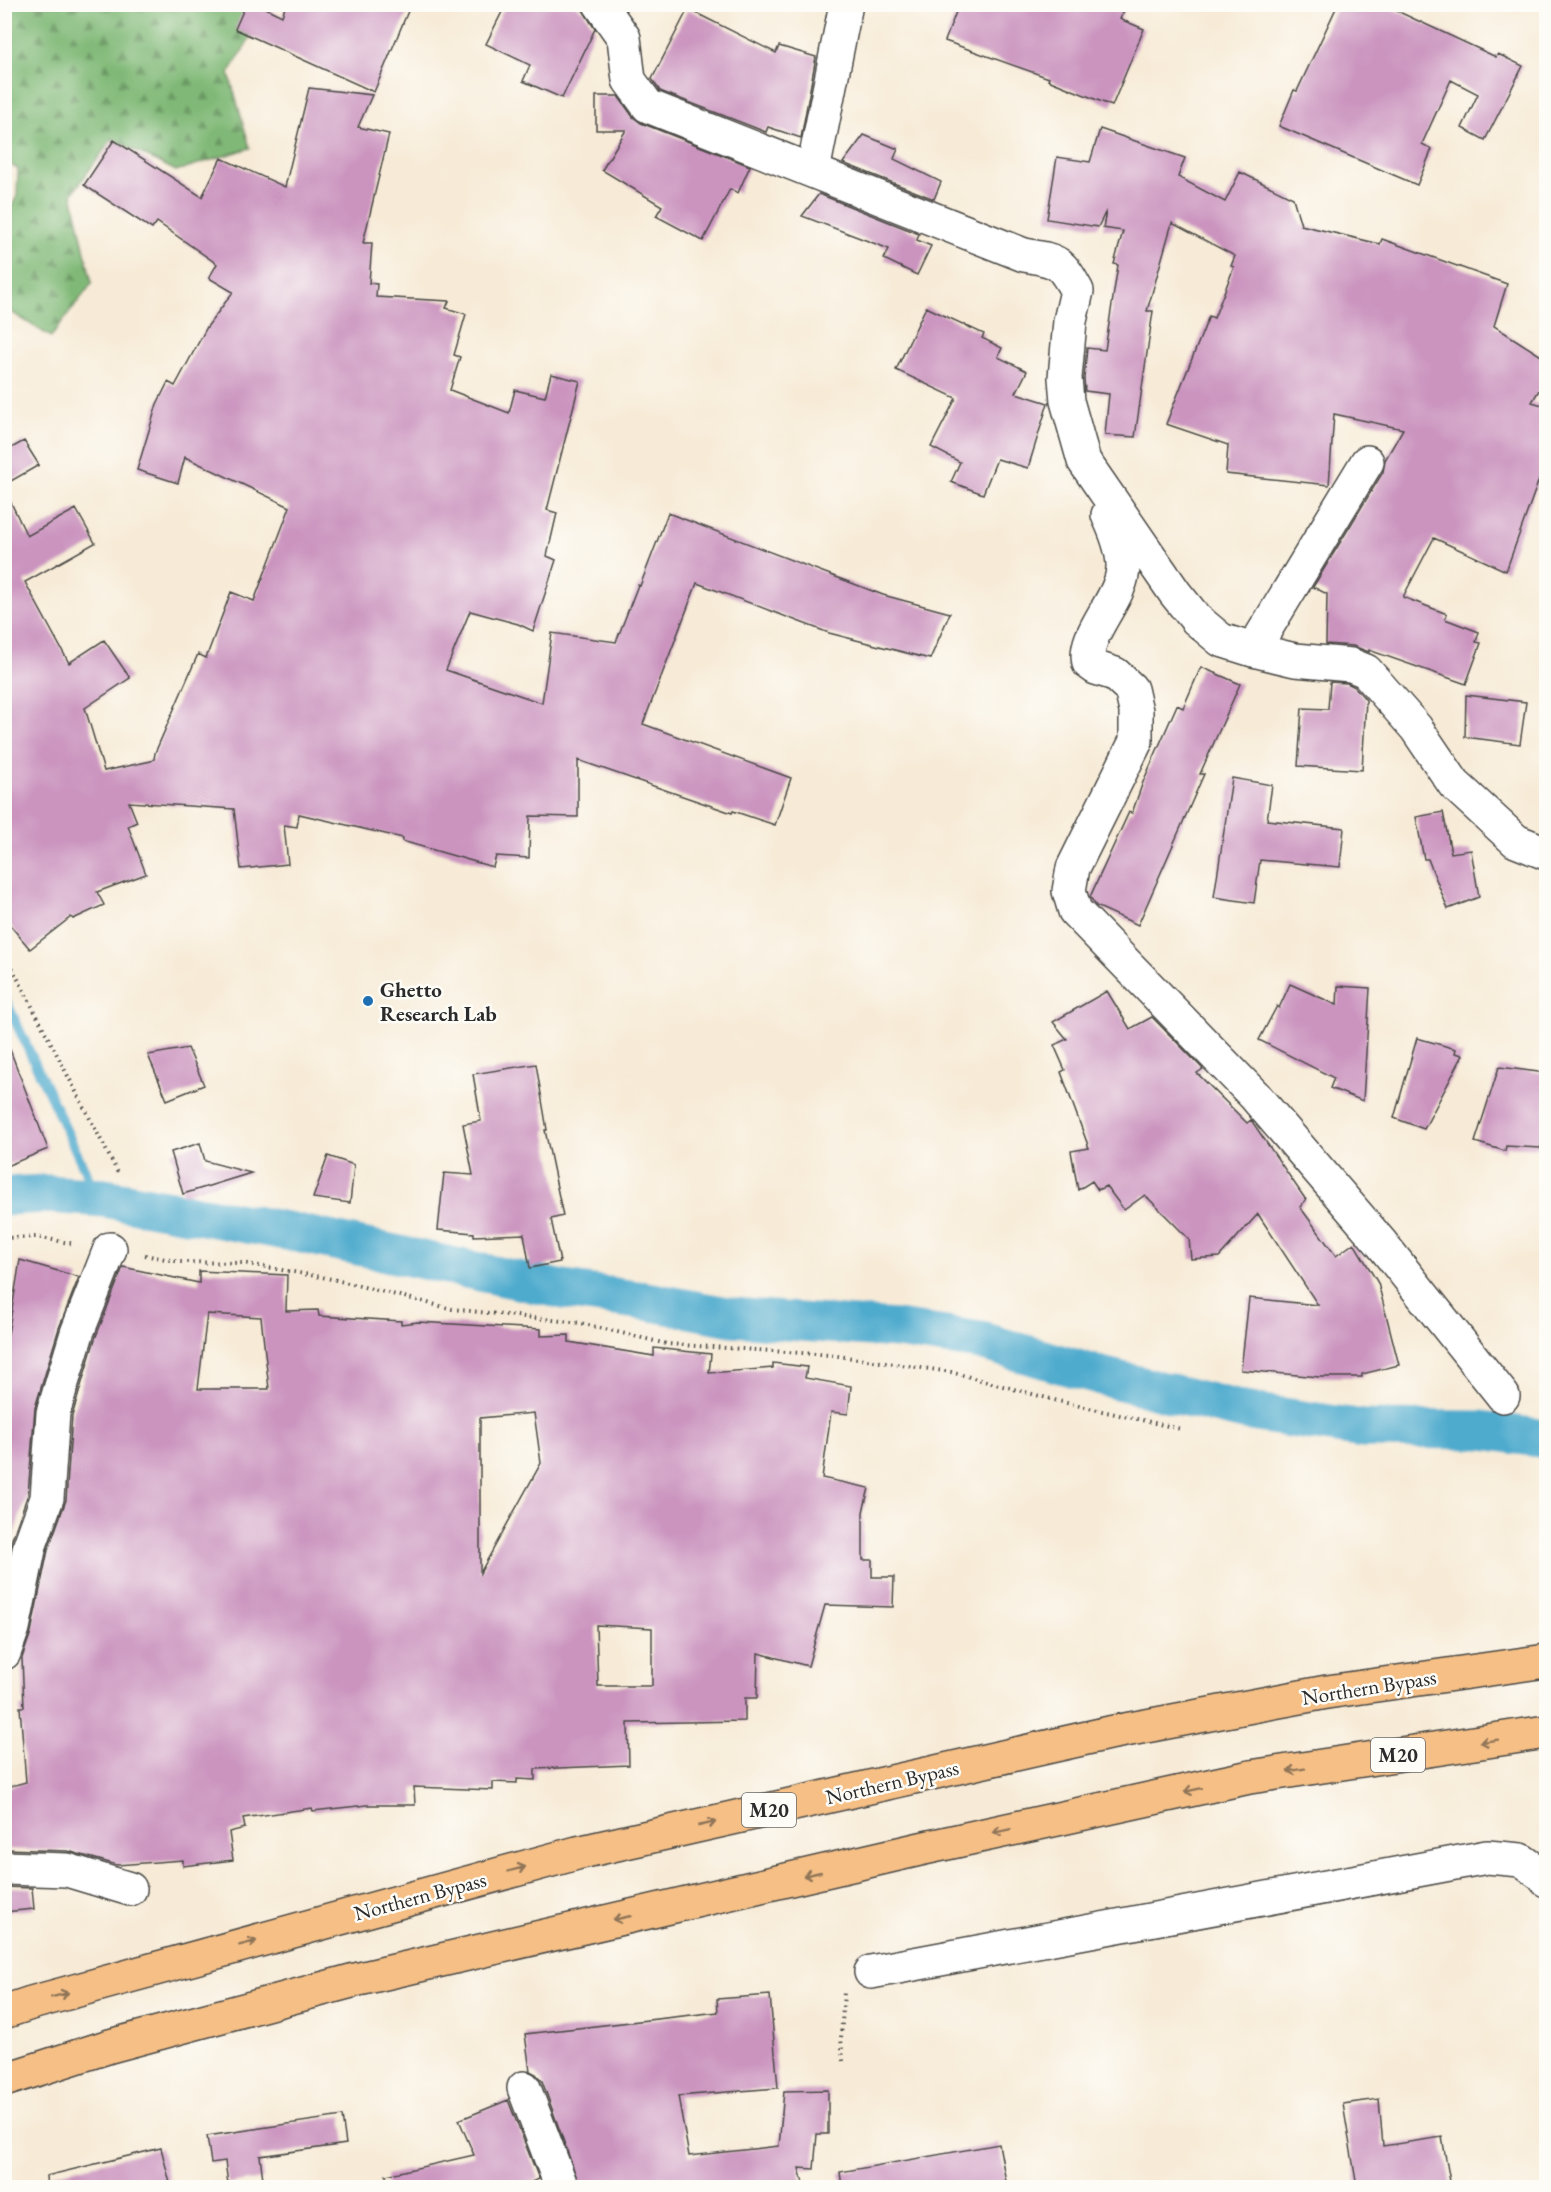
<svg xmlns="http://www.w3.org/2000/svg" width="1551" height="2192" font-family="'EB Garamond',serif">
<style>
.forest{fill:url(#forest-firs);stroke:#567251;stroke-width:1.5}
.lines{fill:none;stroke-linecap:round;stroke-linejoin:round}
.stream{stroke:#50abce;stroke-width:10}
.canal{stroke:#50abce;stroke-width:39}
.building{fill:#cb94bf;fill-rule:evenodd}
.street-casing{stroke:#4a4845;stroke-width:36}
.highway-casing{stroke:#4a4845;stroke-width:36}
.path{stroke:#4a4845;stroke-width:4;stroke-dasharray:1.5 4.5;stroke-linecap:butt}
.street{stroke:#fff;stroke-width:33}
.highway{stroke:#f5bf86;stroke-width:33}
.oneway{stroke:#907558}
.poi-dot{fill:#1f6fb2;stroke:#fdfcf7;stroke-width:2}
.labels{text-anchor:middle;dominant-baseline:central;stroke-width:5;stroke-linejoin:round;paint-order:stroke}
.shield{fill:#fdfcf7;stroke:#6a6a68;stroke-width:1.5}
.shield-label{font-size:20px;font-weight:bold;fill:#2b2b2b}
.poi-label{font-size:21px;font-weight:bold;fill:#2b2b2b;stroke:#fdfcf7;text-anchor:start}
.street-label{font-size:21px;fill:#2b2b2b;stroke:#fdfcf7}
</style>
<defs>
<pattern id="forest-firs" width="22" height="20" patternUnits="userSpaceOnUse" patternTransform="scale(1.5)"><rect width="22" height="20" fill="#80b977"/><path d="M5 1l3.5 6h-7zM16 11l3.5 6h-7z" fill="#699762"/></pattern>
</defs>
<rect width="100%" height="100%" fill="#fdfcf7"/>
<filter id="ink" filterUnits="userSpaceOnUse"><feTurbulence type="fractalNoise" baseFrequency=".0167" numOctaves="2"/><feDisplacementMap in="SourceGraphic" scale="12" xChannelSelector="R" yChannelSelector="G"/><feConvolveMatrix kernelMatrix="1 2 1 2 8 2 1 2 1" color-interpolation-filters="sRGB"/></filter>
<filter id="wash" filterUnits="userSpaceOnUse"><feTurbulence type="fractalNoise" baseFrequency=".008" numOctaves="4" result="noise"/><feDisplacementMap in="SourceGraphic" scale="24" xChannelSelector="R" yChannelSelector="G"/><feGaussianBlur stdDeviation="1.35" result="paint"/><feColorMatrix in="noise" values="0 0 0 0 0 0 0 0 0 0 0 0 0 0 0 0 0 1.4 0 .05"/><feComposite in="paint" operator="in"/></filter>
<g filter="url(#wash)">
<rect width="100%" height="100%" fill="#f7ebd7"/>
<path class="forest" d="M5 5H266L267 8 229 74 250 148 176 171 112 139 72 194 92 283 51 337 5 308 4 221 17 196 18 169 5 162Z"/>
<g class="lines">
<path class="stream" d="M4 997 95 1192 104 1198"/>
<path class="canal" d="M4 1196 46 1194 104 1198 292 1232 564 1290 652 1302 732 1317 897 1329 981 1341 1105 1377 1244 1411 1363 1429 1482 1430 1546 1439"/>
</g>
<g id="blocks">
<path class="building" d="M246 4H257L282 16 286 4H411L374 92 235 29Z
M506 4H573L583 10 595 29 562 98 523 81 530 65 486 44Z
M959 4H1127L1120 19 1144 29 1112 106 1048 80 1049 78 945 41Z
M1338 4H1382L1496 57 1498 54 1523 66 1485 140 1462 128 1478 94 1451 80 1422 144 1432 149 1417 185 1279 126 1294 90 1297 91Z
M688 9 776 53 779 46 816 57 801 138 768 127 766 132 660 91 652 79Z
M309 88 372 95 358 127 389 134 363 243H372L369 283 377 284 376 297 449 301 446 308 466 314 454 355 460 357 450 390 509 413 515 390 545 397 551 374 580 381 547 510 557 513 547 556 556 560 533 631 518 624 470 611 446 670 542 703 552 633 616 642 638 585 640 586 668 513 883 595 950 613 930 659 829 633 697 583 643 724 791 778 775 825 733 811 732 813 578 760V817L530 816 529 858 496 856 493 867 402 841 403 838 299 814 297 827 284 825 288 864 241 869 234 809 129 802 137 822 128 826 146 874 97 892 104 905 73 919 71 917 30 949 4 918V488L27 536 76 509 95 543 25 582 69 663 104 640 130 678 85 708 104 771 151 761 154 759 155 753 198 654 206 658 231 592 254 601 290 507 185 457 178 483 137 470 157 404 168 382 175 386 207 327 233 292 209 278 217 264 157 222 152 229 84 185 114 140 202 197 221 158 285 187Z
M596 96H618L633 117 641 123 750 166 738 193 730 189 703 241 656 216 662 206 602 170 626 130H596Z
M1100 129 1185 158 1178 177 1225 202 1240 172 1293 198 1301 225 1380 244 1382 239 1507 284 1494 326 1546 359V378L1532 402 1546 406V474H1541L1506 571 1434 538 1403 597 1447 614 1445 619 1479 632 1476 642 1481 643 1466 684 1369 650V652L1353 646 1326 644 1327 594 1313 587 1383 472 1385 460 1403 429 1334 414 1329 485 1226 474 1228 445 1166 424 1209 316 1214 318 1234 267 1231 266 1235 256 1172 223 1147 311H1153L1135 437 1105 435 1109 394 1085 391 1084 378 1087 348 1105 350 1118 265 1114 264 1123 231 1103 228 1106 211 1098 227 1047 219 1057 157 1090 162Z
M864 135 898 149 894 159 941 182 934 199 843 163Z
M819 194 919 234 917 240 931 246 917 275 884 259 889 249 802 216Z
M926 307 984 334 982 338 1002 348 998 357 1027 371 1016 393 1048 403 1028 468 997 459 983 494 951 482 960 462 931 447 956 398 896 370Z
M24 441 39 465 4 485V452Z
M1201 667 1240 684 1200 774H1204L1138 925 1096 906 1090 897 1129 812 1132 813 1143 782 1177 705 1183 708Z
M1330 682 1347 683 1355 687 1366 700 1362 770 1298 766 1302 708 1328 709Z
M1466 695 1526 702 1520 744 1465 737Z
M1232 778 1272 785 1267 820 1344 828 1340 867 1260 860 1254 903 1214 897Z
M1443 812 1451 853 1471 850 1479 897 1448 909 1428 859H1424L1416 817Z
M1290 984 1337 1005 1338 986 1370 988 1363 1101 1330 1088 1334 1078 1259 1040 1277 1006 1279 1008Z
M1107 991 1130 1029 1152 1017 1203 1069 1197 1073 1247 1123 1251 1120 1306 1200 1300 1207 1336 1256 1354 1243 1378 1283 1399 1365 1362 1374V1377H1320L1241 1370 1249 1298 1318 1305 1258 1214 1219 1257 1191 1259 1189 1239 1145 1195 1124 1210 1106 1186 1098 1190 1092 1181 1078 1190 1071 1151 1089 1148 1061 1072 1065 1070 1054 1045 1067 1039 1053 1022Z
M1417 1038 1456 1049 1455 1053 1463 1055 1424 1129 1394 1118Z
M7 1042 48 1149 4 1167V1043Z
M188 1048 204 1085 167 1100 148 1055Z
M536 1064 547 1130H545L563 1216 551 1219 560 1262 530 1268 524 1234 474 1236V1233L438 1230 444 1173 473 1175 463 1124 481 1121 473 1074Z
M1499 1067 1546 1073V1112L1541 1148 1506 1146 1505 1151 1475 1142Z
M200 1143 205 1161 251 1173 183 1194 171 1152Z
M328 1156 354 1165 350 1203 313 1198Z
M20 1260 79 1277 59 1328 35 1408 28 1494 12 1539 5 1573 4 1359Z
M123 1267 199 1283V1271L287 1275 286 1311 318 1310 319 1316 401 1321V1324L418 1322 541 1329V1336L569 1335V1342L654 1356V1348L711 1354 709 1373 773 1368V1363L807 1367 805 1378 851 1386 848 1414 831 1412 822 1478 869 1488 863 1512V1560H872V1577H894L893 1607 825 1605 808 1666 758 1653 757 1698H745V1721L628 1723 629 1765 535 1769V1780L517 1779V1783L493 1782V1790L414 1787 415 1805H367L313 1811 312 1808 243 1818 245 1828 229 1832 233 1860 183 1866V1860L117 1865 68 1851 4 1849V1788L26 1782 20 1707H24L22 1658 31 1632 48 1550 66 1500 72 1416 95 1339ZM207 1314 261 1317 269 1389H198ZM534 1413 541 1463 480 1573V1418ZM596 1625 652 1628V1686H598Z
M4 1887 32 1888 34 1909 4 1912Z
M770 1995 778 2088 678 2096 689 2156 779 2146 784 2091 828 2090V2134H817L814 2169 799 2168 804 2187H580L542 2081 536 2074 530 2071 525 2034 718 2012 717 1999Z
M1379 2099 1383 2146 1442 2137 1451 2187H1357L1343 2104Z
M508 2100 539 2179 519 2187H387L386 2175 474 2155 459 2120Z
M342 2116 346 2144 260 2156 263 2179 228 2184 225 2161 211 2163 207 2136Z
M999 2144 1007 2187H842L840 2172Z
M161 2148 171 2187H47L46 2176Z"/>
</g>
</g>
<g filter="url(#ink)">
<use href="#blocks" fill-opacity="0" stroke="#4a4845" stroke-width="1.5"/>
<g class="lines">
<g class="street-casing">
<path id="street" d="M600 4 624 38 629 80 648 106 1024 255C1058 261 1060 260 1077 291L1070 321 1065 378 1067 401 1084 461 1175 593 1196 619 1221 640 1253 650 1295 660 1351 665 1366 671 1416 728 1454 784 1516 841 1546 853
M813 171 846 4
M1108 515C1115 530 1122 546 1123 564 1125 598 1081 633 1089 663L1096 668 1115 674 1131 689 1136 711V741L1073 868 1069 891 1075 911 1254 1095 1381 1243 1503 1396
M1253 650 1367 462
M4 1653 13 1628 30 1545 47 1498 53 1413 77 1333 110 1249
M4 1868 67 1870 130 1889
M871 1972 1487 1857 1521 1860 1545 1877 1546 1880
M524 2088 562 2188"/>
</g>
<g class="highway-casing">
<path id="highway" d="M4 2012 31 2003 577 1853 1109 1733 1327 1692 1546 1661
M4 2080 110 2046 355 1980 920 1849 1250 1777 1546 1732"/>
</g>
<path class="path" d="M4 952 118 1173
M4 1238 36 1237 75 1244
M145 1255 180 1262 243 1263 332 1279 452 1309 580 1323 667 1344 831 1355 951 1372 1058 1401 1181 1429
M843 2061 841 2038 844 1992"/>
<use href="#street" class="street"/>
<use href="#highway" class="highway"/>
</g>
<defs><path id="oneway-shaft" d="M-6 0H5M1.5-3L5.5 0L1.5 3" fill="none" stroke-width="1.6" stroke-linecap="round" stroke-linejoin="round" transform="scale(1.5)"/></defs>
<g class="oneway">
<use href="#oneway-shaft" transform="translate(1489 1741) rotate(171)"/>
<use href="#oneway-shaft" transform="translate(1296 1770) rotate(171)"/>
<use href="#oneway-shaft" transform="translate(1193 1790) rotate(168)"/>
<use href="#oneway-shaft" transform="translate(707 1824) rotate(-13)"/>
<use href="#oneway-shaft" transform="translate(1002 1831) rotate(168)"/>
<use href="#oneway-shaft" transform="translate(517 1869) rotate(-15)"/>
<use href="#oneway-shaft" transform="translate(812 1874) rotate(167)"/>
<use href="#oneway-shaft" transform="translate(622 1918) rotate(167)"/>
<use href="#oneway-shaft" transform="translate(248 1943) rotate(-15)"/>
<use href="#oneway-shaft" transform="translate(60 1995) rotate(-15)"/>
</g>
</g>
<circle class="poi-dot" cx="368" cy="1001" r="6"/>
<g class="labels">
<g class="shield">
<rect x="1371" y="1738" width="54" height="34" rx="4.5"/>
<rect x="742" y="1793" width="54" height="34" rx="4.5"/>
</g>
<g class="shield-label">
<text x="1398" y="1755">M20</text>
<text x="769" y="1810">M20</text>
</g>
<g class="poi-label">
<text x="380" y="989">Ghetto<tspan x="380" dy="24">Research Lab</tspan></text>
</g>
<g class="street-label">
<text transform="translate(1369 1687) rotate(-9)">Northern Bypass</text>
<text transform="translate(892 1782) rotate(-13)">Northern Bypass</text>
<text transform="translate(420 1896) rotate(-15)">Northern Bypass</text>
</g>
</g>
<rect width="1551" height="2192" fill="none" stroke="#fdfcf7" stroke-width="24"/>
</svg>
